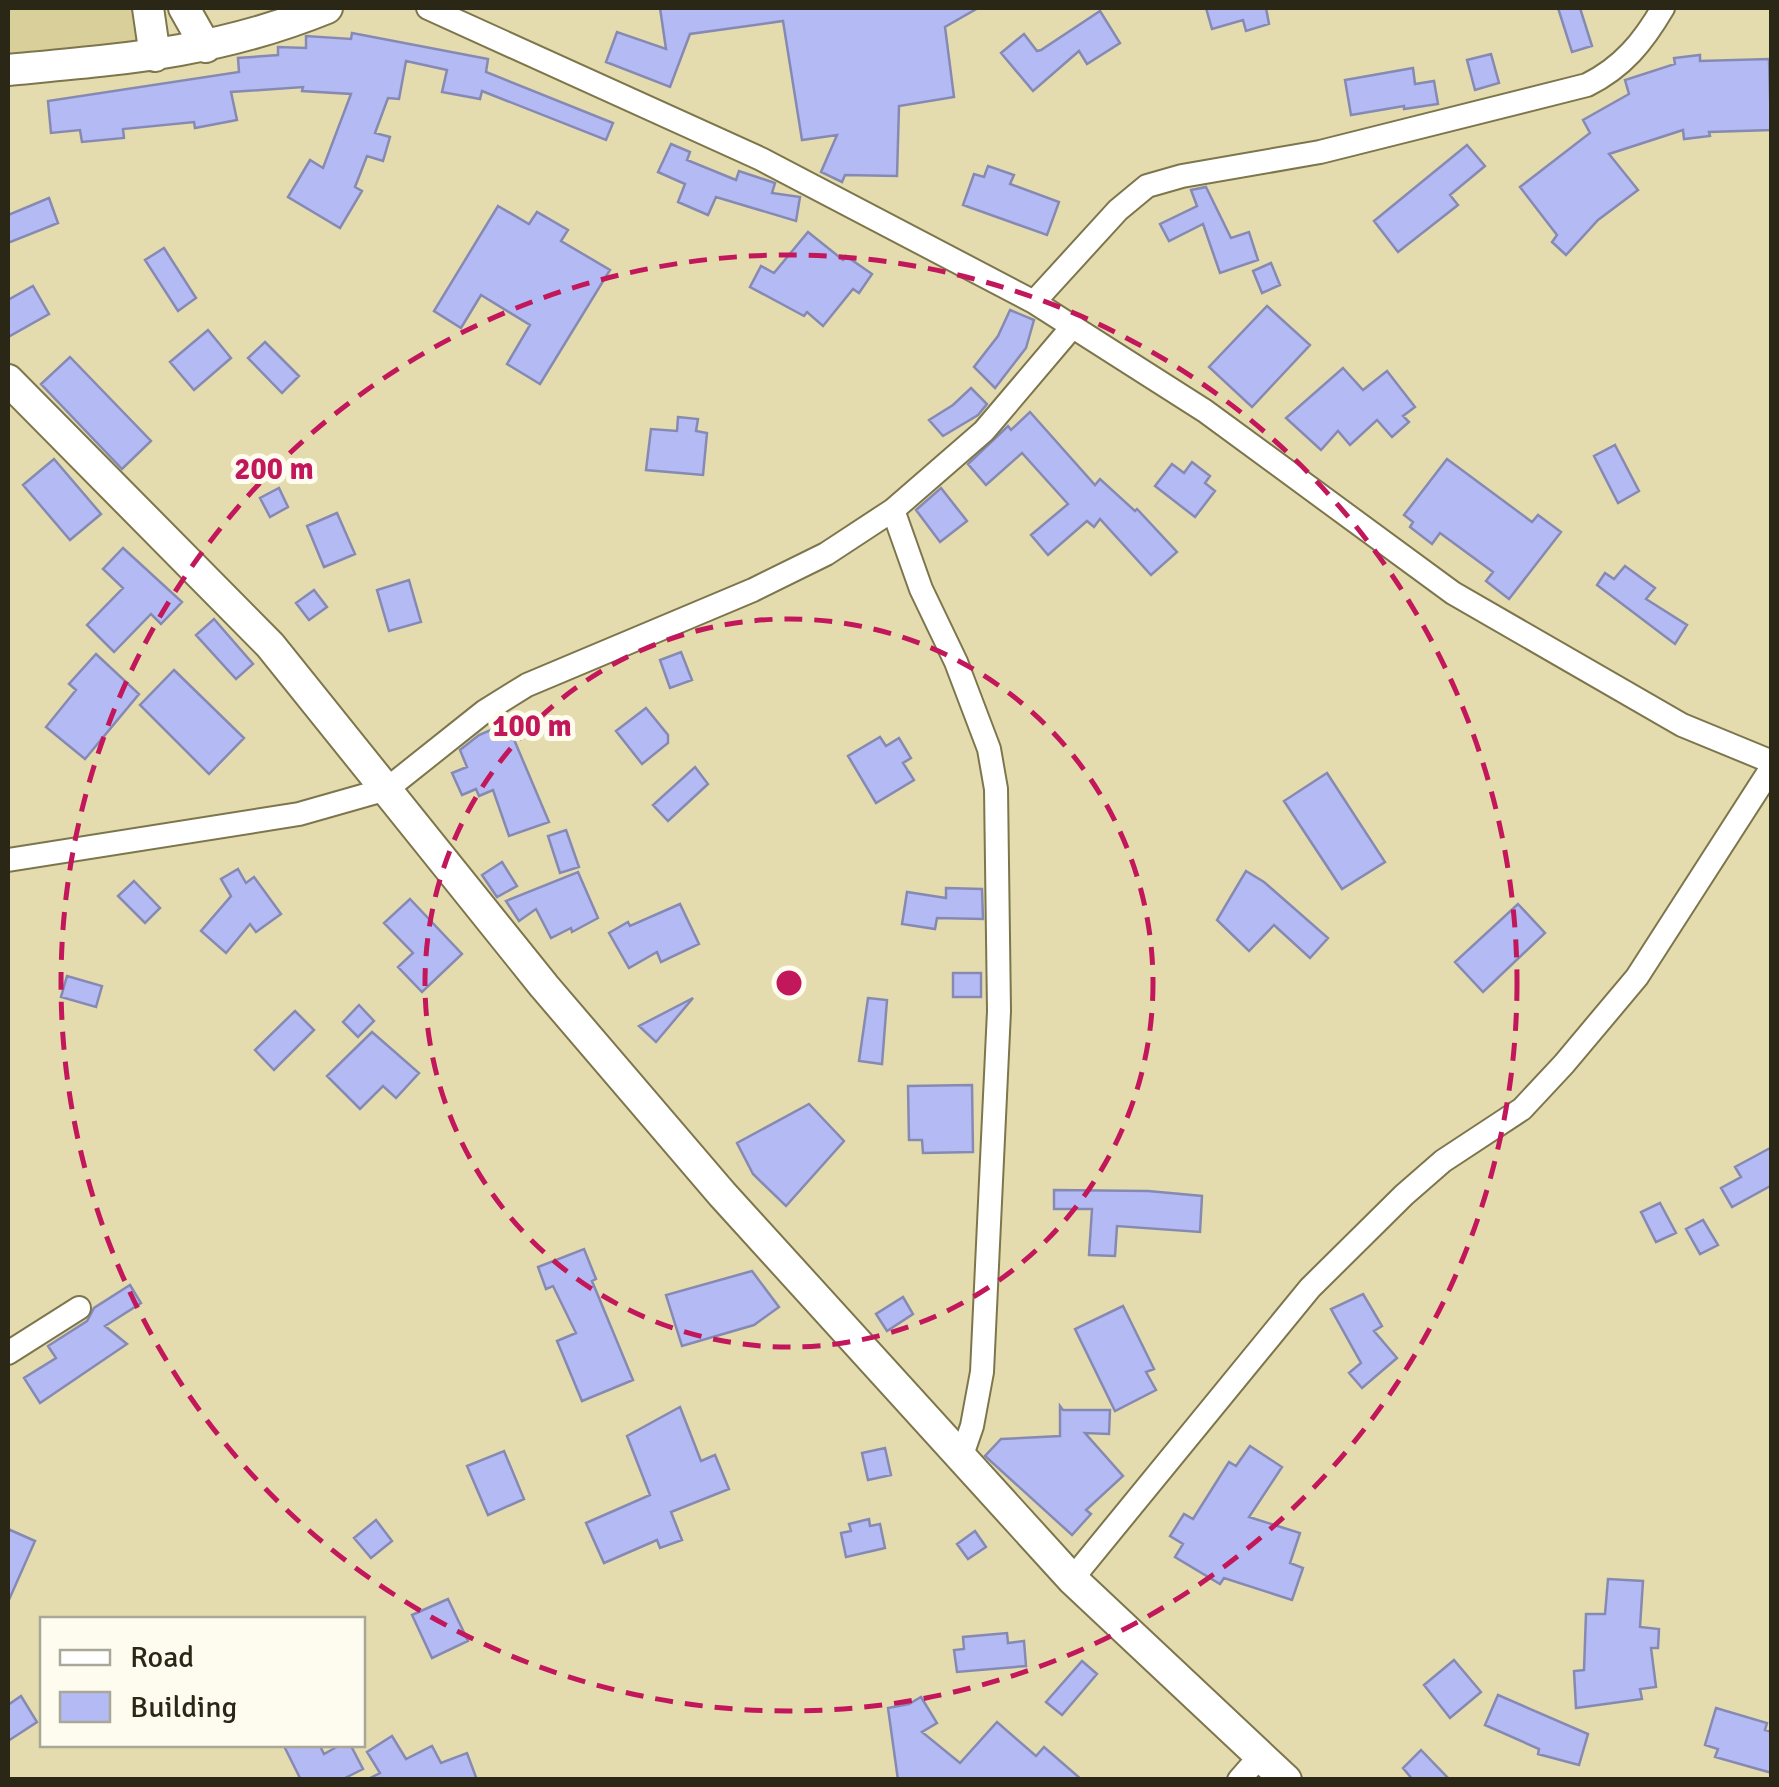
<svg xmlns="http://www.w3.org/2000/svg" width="1779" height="1787" font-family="Signika,sans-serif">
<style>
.built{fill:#d8cf9a}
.building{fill:#b4baf4;stroke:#868ab3;stroke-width:2.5}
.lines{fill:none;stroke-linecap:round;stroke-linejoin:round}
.minor-casing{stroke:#7d764c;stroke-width:26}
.secondary-casing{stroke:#7d764c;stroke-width:34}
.minor{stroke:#fff;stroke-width:22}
.secondary{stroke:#fff;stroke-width:30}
.ring{fill:none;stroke:#c2185b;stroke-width:5;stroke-dasharray:18 12}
.centre{fill:#c2185b;stroke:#fefcee;stroke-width:5}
.ring-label{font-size:30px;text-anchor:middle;font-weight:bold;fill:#c2185b;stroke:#fefcee;stroke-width:10;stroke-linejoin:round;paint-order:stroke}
</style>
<rect width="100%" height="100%" fill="#e4dcae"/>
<path class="built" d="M8 8H135L140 35 137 43 8 55Z"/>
<path class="building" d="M660 8H978L945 27 954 97 899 106 897 176 845 175 842 182 821 172 837 135 802 140 783 21 690 34 670 87 606 62 617 32 666 49Z
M1206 8H1266L1269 24 1246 31 1243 20 1212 29Z
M1558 8H1580L1592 46 1572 52Z
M1100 11 1120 43 1087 64 1079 51 1033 91 1001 53 1024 34 1037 51 1041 50Z
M352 33 488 59 486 72 613 123 606 140 482 91 480 99 442 92 447 70 406 61 399 99 388 98 375 133 390 137 383 161 367 156 355 187 362 191 340 228 288 197 310 160 323 168 351 94 302 91 303 87 231 92 237 120 195 128 194 122 123 129 124 138 82 142 80 130 51 133 48 101 239 72 238 58 278 55V47L306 48V36L351 39Z
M1491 54 1499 83 1475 90 1467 60Z
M1700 55V61L1769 59 1771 130 1709 132 1710 136 1684 139 1683 130 1609 154 1638 190 1598 220 1566 255 1552 242 1557 235 1520 187 1590 133 1583 120 1629 94 1625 80 1675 64 1674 58Z
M1413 68 1415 84 1434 81 1438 104 1404 109V106L1351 115 1345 80Z
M671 144 690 152 687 160 736 180 739 171 775 183 772 193 800 197 796 221 716 197 708 215 678 202 685 184 658 172Z
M1467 145 1485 166 1450 195 1458 205 1398 252 1374 221Z
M988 166 1014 175 1010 184 1059 202 1047 235 963 205 974 174 984 177Z
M1206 187 1231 238 1249 232 1258 260 1220 273 1203 224 1169 241 1160 224 1197 206 1191 190Z
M49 198 58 223 8 243V215Z
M498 206 529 224 537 212 568 230 561 241 610 270 540 384 507 364 530 325 481 295 461 328 434 311Z
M808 232 843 260 846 256 872 274 859 293 853 289 823 326 807 312 804 316 750 287 761 266 774 273Z
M164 248 196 298 178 311 145 260Z
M1271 263 1280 285 1262 293 1253 271Z
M33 286 49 314 8 337V300Z
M1267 306 1310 345 1252 407 1209 367Z
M1010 310 1034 320 1026 348 995 388 974 367 998 336Z
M208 330 231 358 194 390 170 362Z
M265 342 299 376 282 393 248 358Z
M70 357 151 441 122 469 41 384Z
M1343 368 1363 390 1387 371 1415 407 1403 416 1409 422 1392 437 1377 420 1350 445 1338 431 1321 450 1286 418Z
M971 388 987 404 978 415 943 436 929 420 953 405Z
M1030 412 1095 485 1100 479 1135 511 1137 509 1177 552 1151 575 1100 519 1094 527 1087 521 1048 555 1031 535 1068 504 1022 453 986 485 968 464 1008 426 1011 430Z
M678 417 698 419 696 431 707 433 703 475 646 470 651 429 677 431Z
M1615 445 1639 491 1618 503 1594 456Z
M54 459 101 514 70 540 23 485Z
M1447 459 1532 522 1538 515 1561 532 1509 599 1486 581 1493 572 1440 533 1432 544 1410 527 1413 522 1404 515Z
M1192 462 1210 476 1205 483 1215 491 1195 517 1155 486 1172 464 1184 473Z
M279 488 288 507 270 517 260 498Z
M941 488 967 521 940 542 916 510Z
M337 513 355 554 324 567 307 526Z
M123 548 182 602 161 624 151 614 114 652 87 625 123 588 103 569Z
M1625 566 1655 588 1646 599 1687 625 1675 644 1597 585 1605 573 1614 579Z
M409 580 421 622 389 631 377 590Z
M314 590 327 607 309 620 296 603Z
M214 619 253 664 236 679 196 635Z
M681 652 692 680 670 688 660 660Z
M96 654 139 694 85 759 46 727 76 690 69 684Z
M174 670 244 738 209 774 140 705Z
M646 708 668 735V743L642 764 616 731Z
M507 723 549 822 509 836 493 790 479 796 476 789 462 795 452 773 467 767 460 750 479 735Z
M880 737 886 746 899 738 911 758 903 763 914 780 876 803 848 756Z
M695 767 708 784 668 821 653 805Z
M1327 773 1385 862 1342 889 1284 801Z
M566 830 579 867 560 873 548 836Z
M502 862 517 886 497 897 482 875Z
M238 869 246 883 254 877 281 914 256 932 250 924 226 953 201 931 231 896 221 879Z
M1246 871 1264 882 1328 938 1310 958 1274 925 1249 951 1217 920Z
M578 872 598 918 572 932 571 928 551 938 536 909 519 921 506 901Z
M134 881 160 908 145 923 118 896Z
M946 888 982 889 983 919 937 918 935 929 902 924 907 892 946 898Z
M410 899 462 954 422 992 398 967 413 953 384 923Z
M680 904 699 944 661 962 657 952 629 968 609 933 628 922 630 926Z
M1518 904 1545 933 1483 992 1455 962Z
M953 973H981V997H953Z
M67 976 102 986 96 1007 61 997Z
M693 998 656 1042 639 1026Z
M868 998 887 1000 882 1064 859 1061Z
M359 1005 374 1021 358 1037 343 1022Z
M295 1011 314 1030 274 1070 255 1050Z
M372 1032 419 1073 396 1098 383 1086 360 1109 327 1076Z
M972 1085 973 1152 923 1153 922 1140H909L908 1086Z
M809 1104 844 1141 786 1206 753 1174 737 1143Z
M1772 1147V1185L1732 1207 1721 1188 1741 1177 1735 1167Z
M1054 1190 1148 1191 1202 1196 1200 1232 1117 1226 1115 1256 1089 1255 1092 1209H1054Z
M1660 1203 1676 1233 1656 1242 1641 1212Z
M1703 1220 1718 1245 1700 1254 1686 1229Z
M584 1249 596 1279 592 1281 633 1380 582 1401 557 1341 576 1333 553 1286 546 1289 538 1267Z
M752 1271 779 1307 754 1325 682 1346 666 1295Z
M130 1285 141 1303 105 1326 127 1344 40 1403 24 1378 56 1358 48 1346 87 1321 94 1308Z
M1363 1294 1382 1326 1374 1331 1397 1358 1362 1388 1349 1373 1361 1363 1331 1309Z
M903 1297 913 1314 887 1331 876 1314Z
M1123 1306 1154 1369 1146 1372 1156 1390 1115 1411 1075 1329Z
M1060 1406 1063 1410H1110L1109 1434 1085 1433 1123 1476 1086 1510 1091 1514 1072 1535 985 1456 1001 1439 1060 1436Z
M680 1407 701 1461 715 1455 729 1489 671 1512 682 1540 660 1548 657 1540 604 1563 586 1523 650 1495 627 1436Z
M1250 1446 1282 1467 1249 1517 1300 1533 1290 1563 1303 1568 1292 1600 1224 1578 1220 1584 1175 1557 1183 1544 1170 1536 1184 1514 1193 1519 1229 1462 1236 1466Z
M885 1448 891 1475 868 1480 862 1453Z
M504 1451 524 1499 488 1515 467 1466Z
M869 1519 870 1526 880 1524 885 1548 846 1557 841 1533 851 1531 849 1524Z
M376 1520 392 1541 371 1558 354 1538Z
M8 1529 35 1541 8 1602Z
M975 1531 986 1547 968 1559 957 1544Z
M1608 1579 1643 1581 1640 1627 1659 1629 1658 1648H1651L1656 1687 1640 1689 1642 1699 1576 1708 1574 1671 1584 1670 1586 1614H1605Z
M448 1599 468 1641 432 1658 412 1615Z
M1007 1633 1008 1643 1024 1641 1026 1666 957 1672 954 1650 964 1649 963 1637Z
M1454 1660 1481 1692 1450 1718 1424 1685Z
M1082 1661 1097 1674 1062 1715 1046 1702Z
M1498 1695 1588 1734 1579 1765 1538 1754 1539 1749 1485 1725Z
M21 1696 37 1722 8 1741V1705Z
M921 1697 937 1723 922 1732 960 1763 997 1722 1036 1756 1044 1747 1082 1780H898L888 1708 909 1704Z
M1716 1708 1767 1723 1765 1730 1772 1732V1773L1715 1757 1718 1749 1705 1745Z
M392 1736 406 1759 432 1746 441 1763 467 1753 477 1780H366L380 1773 367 1752Z
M283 1744H319L324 1754 342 1744H350L363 1769 341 1780H301Z
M1421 1750 1450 1780H1413L1403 1768Z"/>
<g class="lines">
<g class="minor-casing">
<path id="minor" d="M428 8 761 159 1034 302 1205 411 1453 593 1682 725 1772 762
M1034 302 1118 210 1147 186 1182 176 1320 152 1587 85C1623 67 1643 42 1663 8
M893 510 921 589 956 662 989 749 996 789 999 1011 982 1372 972 1426 962 1455
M8 860 299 814 387 789 485 711 527 685 753 590 826 554 893 510 984 431 1073 326
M8 1353 79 1308
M1072 1579 1310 1288 1404 1195 1443 1161 1522 1109 1564 1064 1637 977 1772 767
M1239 1780 1260 1756"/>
</g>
<g class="secondary-casing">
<path id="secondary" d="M148 8 155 56
M184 8 206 47
M8 70C124 59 216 53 327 8
M8 380 270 645 544 986 722 1194 1072 1579 1286 1780"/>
</g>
<use href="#minor" class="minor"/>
<use href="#secondary" class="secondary"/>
</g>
<g class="ring">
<circle cx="789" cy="983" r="364"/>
<circle cx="789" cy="983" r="728"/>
</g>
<circle cx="789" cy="983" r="15" class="centre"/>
<g class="ring-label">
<text x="274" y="479">200 m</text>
<text x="532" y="736">100 m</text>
</g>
<rect width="1779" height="1787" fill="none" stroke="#2a2716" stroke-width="20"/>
<rect x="40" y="1617" width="325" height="130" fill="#fefcee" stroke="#a9a798" stroke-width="2.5"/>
<rect x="60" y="1650" width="50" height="15" fill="#ffffff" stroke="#a9a798" stroke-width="2.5"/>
<text x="130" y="1667" font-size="30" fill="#2a2716">Road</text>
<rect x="60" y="1692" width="50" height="30" fill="#b4baf4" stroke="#a9a798" stroke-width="2.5"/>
<text x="130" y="1717" font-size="30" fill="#2a2716">Building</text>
</svg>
